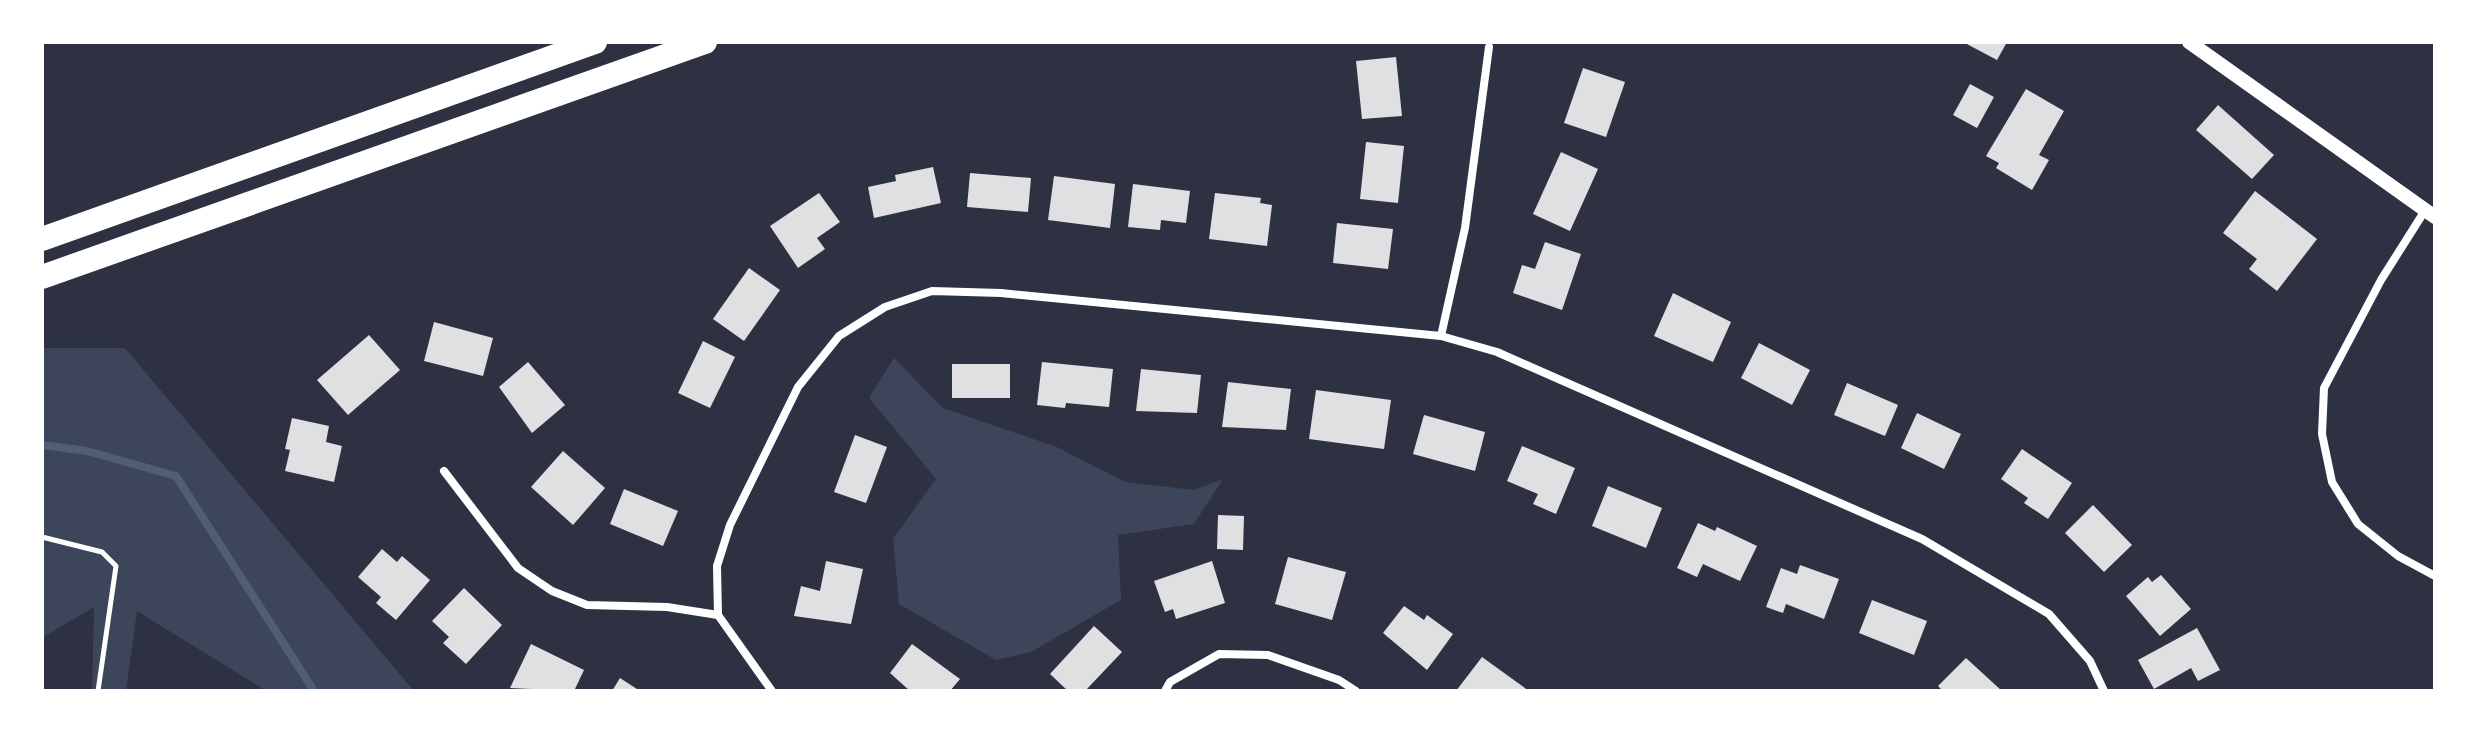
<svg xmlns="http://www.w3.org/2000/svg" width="2477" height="733" viewBox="0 0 2477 733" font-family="Georgia,serif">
  <rect width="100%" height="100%" fill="#2d3142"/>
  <g fill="#3c4559">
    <polygon points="42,348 125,348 414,691 266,691 137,611 126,691 92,691 94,607 42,638"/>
    <polygon points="894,358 943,408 1057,447 1125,482 1194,490 1223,479 1194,524 1118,535 1121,600 1031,652 996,660 899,604 893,539 936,479 869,398"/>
  </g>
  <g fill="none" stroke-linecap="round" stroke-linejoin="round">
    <polyline stroke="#4f5d75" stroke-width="8" points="42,445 87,451 176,476 314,691"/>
  </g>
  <g fill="#e0e0e3">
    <polygon points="1963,42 2007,42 1997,60"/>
    <polygon points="1396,57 1402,116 1362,119 1356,61"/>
    <polygon points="1583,68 1625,82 1606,137 1564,123"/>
    <polygon points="1970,84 1994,97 1977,128 1953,115"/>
    <polygon points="2026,89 2064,111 2039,155 2049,160 2032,190 1996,168 1999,163 1986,156"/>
    <polygon points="2218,105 2274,155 2252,179 2196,130"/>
    <polygon points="1366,142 1404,146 1398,203 1360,199"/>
    <polygon points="1561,152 1598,169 1570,231 1533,214"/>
    <polygon points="933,167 941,203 874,218 868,187 896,181 895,175"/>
    <polygon points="970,173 1031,178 1028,212 967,207"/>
    <polygon points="1054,176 1115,184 1110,228 1048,220"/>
    <polygon points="1133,184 1190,191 1186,223 1161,220 1160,230 1128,227"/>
    <polygon points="2255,191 2317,239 2277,291 2249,269 2257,259 2223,233"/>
    <polygon points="819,193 840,222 817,238 825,249 798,268 770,226"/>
    <polygon points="1215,193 1261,198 1260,203 1272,205 1267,246 1209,239"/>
    <polygon points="1337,223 1393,229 1388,269 1333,263"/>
    <polygon points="1545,242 1581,254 1562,310 1513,293 1522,265 1535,269"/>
    <polygon points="749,268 780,290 744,341 713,319"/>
    <polygon points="1673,293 1731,322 1713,362 1654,336"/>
    <polygon points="434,322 493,338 483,376 424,361"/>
    <polygon points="369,335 400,370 348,415 317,380"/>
    <polygon points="703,341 735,357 710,408 678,393"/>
    <polygon points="1759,343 1810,370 1792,405 1741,378"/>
    <polygon points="528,362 565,405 532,433 499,387"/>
    <polygon points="1042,362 1113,369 1109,407 1066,403 1065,408 1037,405"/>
    <rect x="952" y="364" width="58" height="34"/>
    <polygon points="1141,369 1201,375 1197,413 1136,411"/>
    <polygon points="1228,382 1291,389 1286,430 1222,427"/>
    <polygon points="1847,383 1898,405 1885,436 1834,415"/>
    <polygon points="1316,390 1391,400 1384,449 1309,439"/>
    <polygon points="1917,413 1961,434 1944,469 1901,448"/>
    <polygon points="1424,415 1485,432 1475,471 1413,454"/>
    <polygon points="292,418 329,426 326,442 342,446 334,482 285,471 290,450 285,449"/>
    <polygon points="855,435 887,447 866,503 834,492"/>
    <polygon points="1522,446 1575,468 1556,514 1533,504 1538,494 1507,481"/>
    <polygon points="2022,449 2072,483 2048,519 2024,503 2028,498 2001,479"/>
    <polygon points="563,451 605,488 573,525 531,487"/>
    <polygon points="1608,486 1662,508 1646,548 1592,526"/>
    <polygon points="624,489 678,511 663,546 610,524"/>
    <polygon points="2093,505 2132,545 2104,572 2065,533"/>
    <polygon points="1218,515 1244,516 1243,550 1217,549"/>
    <polygon points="1698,523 1715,531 1717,527 1757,546 1740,581 1703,564 1697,577 1677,568"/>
    <polygon points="382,549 397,562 402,556 430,580 396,620 376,603 381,597 358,577"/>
    <polygon points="1288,557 1346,572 1332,620 1275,604"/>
    <polygon points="826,561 863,569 851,624 794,616 801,586 820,591"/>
    <polygon points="1212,561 1225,603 1176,619 1173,609 1165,612 1154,581"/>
    <polygon points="1800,565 1839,579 1824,619 1786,604 1783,613 1766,607 1781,568 1797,574"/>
    <polygon points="2161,575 2191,609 2160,636 2126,596 2148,577 2152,582"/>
    <polygon points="464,588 502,625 466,664 443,643 449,637 432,621"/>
    <polygon points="1872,600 1927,621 1914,655 1859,633"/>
    <polygon points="1404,606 1424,620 1427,615 1453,634 1427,670 1383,633"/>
    <polygon points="1094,626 1122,652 1085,691 1068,691 1050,674"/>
    <polygon points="2197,628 2220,670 2198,681 2191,668 2154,689 2138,660"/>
    <polygon points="531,644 584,670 574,691 510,688"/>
    <polygon points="912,644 960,679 950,691 910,691 890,673"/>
    <polygon points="1482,657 1529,691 1456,691"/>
    <polygon points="1966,658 2002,691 1943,691 1938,686"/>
    <polygon points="620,678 640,691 612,691"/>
  </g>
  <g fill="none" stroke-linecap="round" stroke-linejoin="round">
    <polyline stroke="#fff" stroke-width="5" points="42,537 102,552 116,566 98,691"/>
    <g stroke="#fff" stroke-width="8">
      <polyline points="2424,212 2381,280 2324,388 2322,434 2332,482 2358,524 2398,556 2435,576"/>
      <polyline points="1441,336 1465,228 1489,47"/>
      <polyline points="444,471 518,568 552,591 587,605 667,607 718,615"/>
      <polyline points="772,691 718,615 717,566 730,525 798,387 839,336 885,307 932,291 1001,293 1441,336 1497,352 1922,539 2049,614 2090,661 2104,691"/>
      <polyline points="1165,691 1170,682 1219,654 1268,655 1339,680 1356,691"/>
    </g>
    <polyline stroke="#fff" stroke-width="14" points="2189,42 2435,217"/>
    <g stroke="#fff" stroke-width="24">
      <polyline points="42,239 595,42"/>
      <polyline points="42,277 705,42"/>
    </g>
  </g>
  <rect width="2477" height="733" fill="none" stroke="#ffffff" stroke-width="88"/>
</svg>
